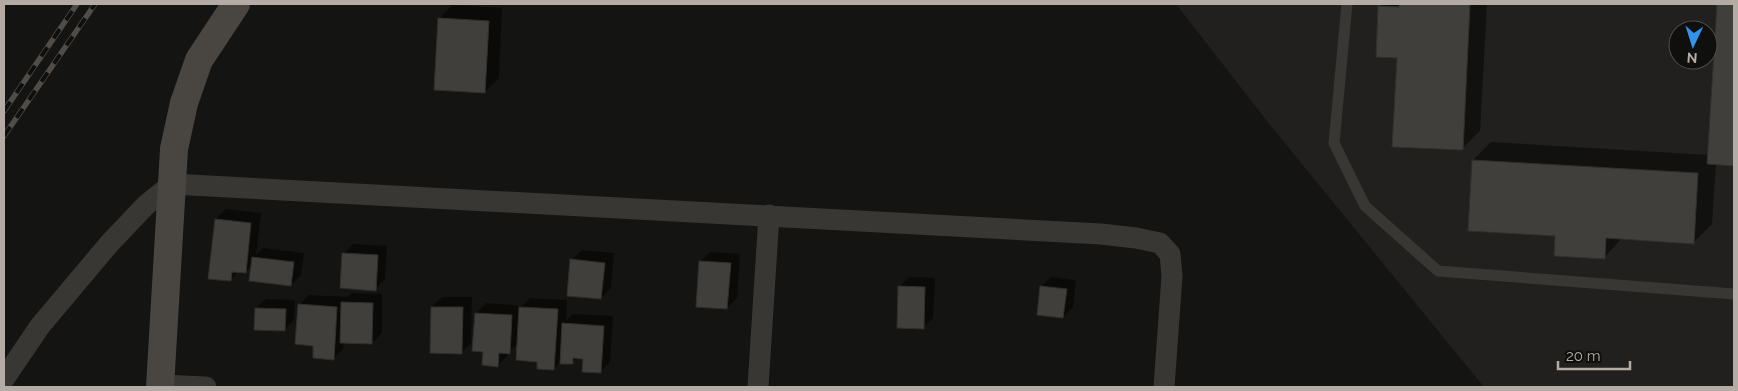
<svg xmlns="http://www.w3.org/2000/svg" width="1738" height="391" viewBox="0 0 1738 391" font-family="Raleway,sans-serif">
  <rect width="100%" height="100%" fill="#141412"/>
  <path fill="#21201e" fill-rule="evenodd" d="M1176 4H1734V387H1484L1270 125ZM1678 30H1708V60H1678Z"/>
  <g fill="#0007">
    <polygon points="1382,4 1487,4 1480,131 1462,149 1398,57 1379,7"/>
    <polygon points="1718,4 1734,4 1734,164 1716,163 1712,224 1694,242 1622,238 1604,258 1556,235 1473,160 1491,142 1709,155"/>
    <polygon points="452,5 502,8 499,78 485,92 439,19"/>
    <polygon points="226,209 261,213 256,255 263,248 304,253 301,275 291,285 252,265 245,272 239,271 230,280 216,219"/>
    <polygon points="353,244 387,246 385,279 375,289 343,254"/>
    <polygon points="582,250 614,253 611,288 601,298 572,260"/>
    <polygon points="710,252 740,254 737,298 727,308 700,262"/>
    <polygon points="909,277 935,278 933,318 923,328 899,287"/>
    <polygon points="1051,277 1076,280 1073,307 1063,317 1041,287"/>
    <polygon points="352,293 382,294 382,333 372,343 344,342 343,349 333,359 315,344 299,305 309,295 348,297"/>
    <polygon points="442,297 472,297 471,343 461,353 432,307"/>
    <polygon points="530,298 567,300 566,321 573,314 613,316 610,362 600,372 585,358 578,357 572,363 560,362 554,368 539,361 518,344 508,352 508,355 498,365 484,351 476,313 486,303 522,306"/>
    <polygon points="266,299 295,300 294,320 284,330 256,308"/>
  </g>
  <g fill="#413f3c" stroke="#302f2c">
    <polygon points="1399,4 1470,4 1463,150 1392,147 1397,58 1376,57 1378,6 1399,7"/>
    <polygon points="1717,4 1734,4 1734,166 1707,164"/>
    <polygon points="438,18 489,21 485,93 434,90"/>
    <polygon points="1472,160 1698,173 1694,244 1606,238 1605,259 1554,256 1555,236 1468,231"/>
    <polygon points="215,219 251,223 246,273 232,272 231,281 208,279"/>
    <polygon points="342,253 378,255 376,291 340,288"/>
    <polygon points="252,257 294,262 291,286 249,281"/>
    <polygon points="570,259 605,263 601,299 567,296"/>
    <polygon points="699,261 731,263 727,309 696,307"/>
    <polygon points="898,286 925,287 924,329 897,328"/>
    <polygon points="1040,286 1067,289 1063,318 1037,315"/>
    <polygon points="341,302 373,303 372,344 340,343"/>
    <polygon points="298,304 337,307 334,360 313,358 313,346 295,344"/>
    <polygon points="431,307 463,307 462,354 430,353"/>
    <polygon points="519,307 558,309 554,370 537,369 537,362 516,360"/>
    <polygon points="255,308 286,309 285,331 254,330"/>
    <polygon points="475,313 512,315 510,354 499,353 498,367 482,365 483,352 472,351"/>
    <polygon points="562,323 604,326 601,373 582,372 583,359 573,358 573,364 560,364"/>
  </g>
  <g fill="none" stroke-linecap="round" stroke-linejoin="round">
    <polyline stroke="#393733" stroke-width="11" points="1347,4 1334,143 1365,206 1438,271 1734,294"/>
    <g stroke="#393733" stroke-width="21">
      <polyline points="4,379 40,326 109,244 146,205 172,184 1101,234 1136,238 1160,243 1170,254 1172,276 1164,387"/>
      <polyline points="161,385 206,387"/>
      <polyline points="758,387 769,215"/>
    </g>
    <polyline stroke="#494642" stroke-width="28" points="160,387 174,149 184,103 199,60 236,4"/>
    <g stroke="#504d49" stroke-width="5.5">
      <g id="rail">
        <polyline points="4,111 77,4"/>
        <polyline points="4,136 95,4"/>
      </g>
    </g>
    <use href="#rail" stroke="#0f0f0d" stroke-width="4" stroke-dasharray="11" stroke-linecap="butt"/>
  </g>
  <rect width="1738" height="391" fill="none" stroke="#b4aca4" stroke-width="10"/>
  <g transform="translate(1693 45) rotate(184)"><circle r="24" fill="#0f0f0d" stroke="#514e49"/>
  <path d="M0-4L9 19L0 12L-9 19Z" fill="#3392ec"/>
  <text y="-8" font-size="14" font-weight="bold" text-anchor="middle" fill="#b4aca4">N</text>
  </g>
  <path d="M1558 361v8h72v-8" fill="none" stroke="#b4aca4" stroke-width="2.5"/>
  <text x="1566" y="361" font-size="15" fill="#b4aca4" stroke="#0f0f0d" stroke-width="4" paint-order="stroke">20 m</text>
</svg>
